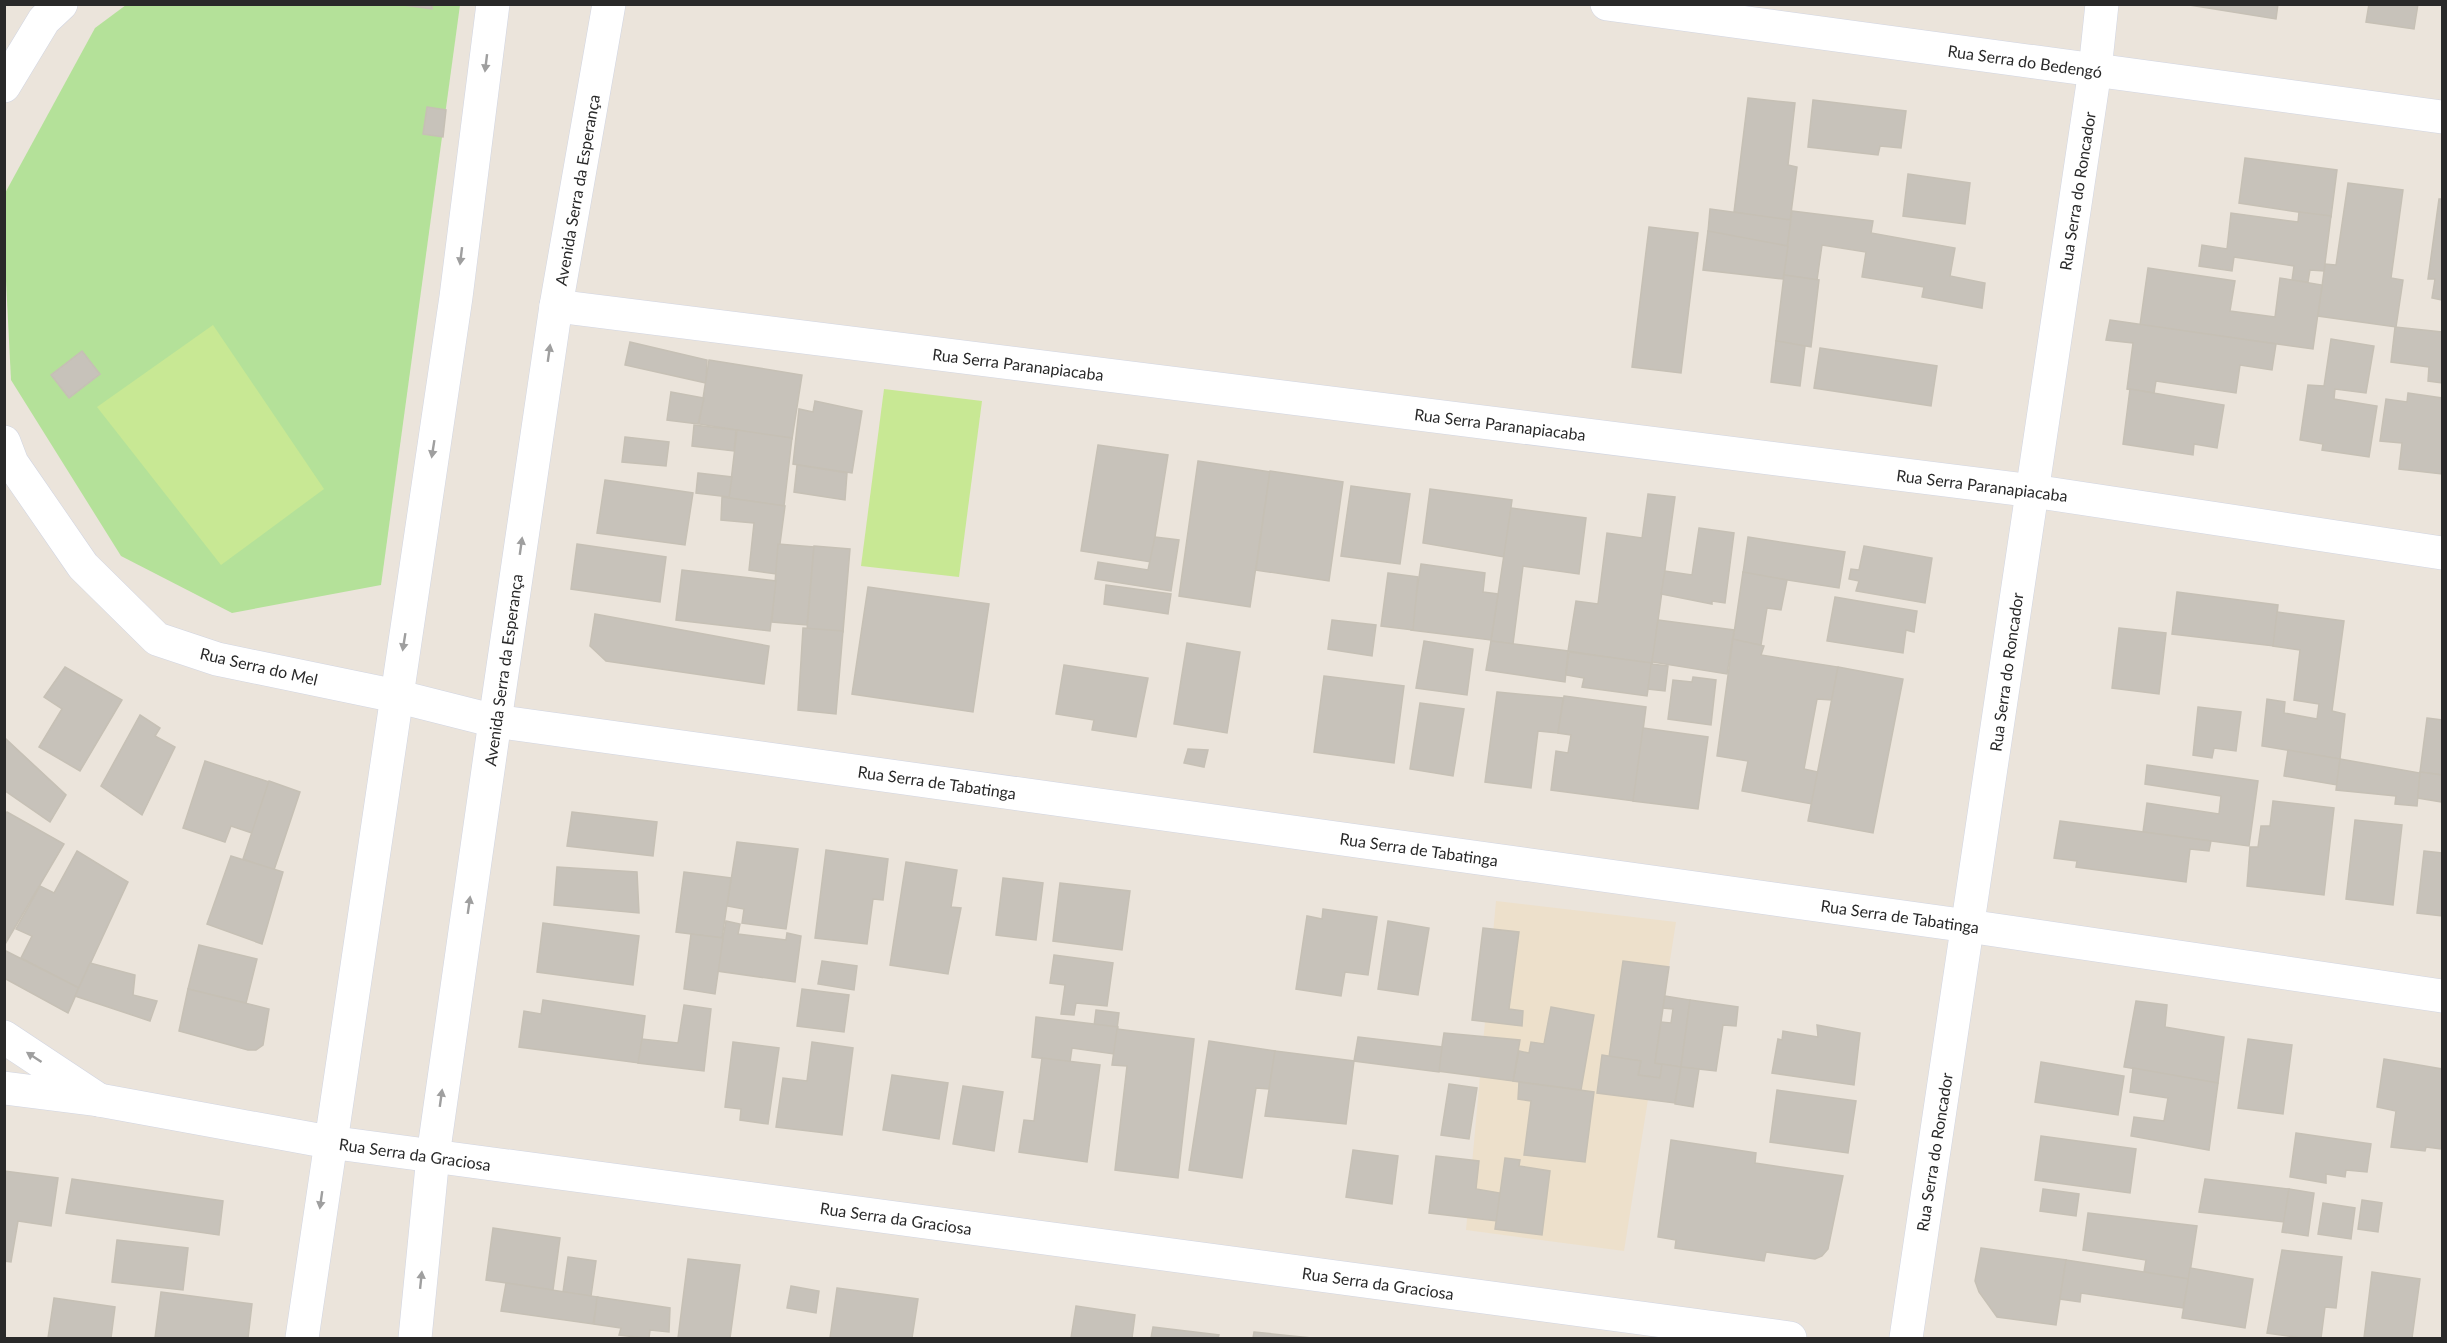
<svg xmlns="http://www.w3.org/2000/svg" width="2447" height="1343" viewBox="0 0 2447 1343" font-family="Lato,sans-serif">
  <rect width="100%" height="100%" fill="#ebe4db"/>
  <polygon fill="#ede0cb" points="1496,901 1676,922 1624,1251 1466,1230"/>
  <polygon fill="#b4e199" points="126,5 460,5 381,585 232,613 121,556 11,380 5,261 4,195 95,28"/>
  <g fill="#c8e894">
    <polygon points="213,325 324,489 221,565 97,407"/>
    <polygon points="884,389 982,401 959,577 861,566"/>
  </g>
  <g fill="#c7c2ba" stroke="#c6c0b5" stroke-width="1.5">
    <polygon points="396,4 432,4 432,9"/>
    <polygon points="2183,4 2278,4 2276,19"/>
    <polygon points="2369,4 2418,4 2414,29 2366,22"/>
    <polygon points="1748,98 1795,103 1788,165 1797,167 1790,221 1734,212"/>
    <polygon points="1813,100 1906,111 1901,148 1880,146 1878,155 1808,147"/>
    <polygon points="427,107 446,110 443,137 423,134"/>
    <polygon points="2245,158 2337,170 2331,217 2239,203"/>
    <polygon points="1908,174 1970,183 1965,224 1903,216"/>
    <polygon points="2348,183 2403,190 2391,278 2403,280 2396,327 2318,316 2325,264 2336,265"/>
    <polygon points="2439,199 2442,199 2442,300 2432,298 2435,279 2428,279"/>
    <polygon points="1710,209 1791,220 1787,247 1708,232"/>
    <polygon points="1792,211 1873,221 1871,233 1955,248 1950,276 1985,283 1982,308 1922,297 1924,287 1862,277 1866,252 1822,245 1817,280 1784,275"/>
    <polygon points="2299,212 2331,216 2324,271 2310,270 2308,282 2292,280 2294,266 2234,257 2232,271 2199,266 2202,245 2227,249 2231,213 2298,222"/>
    <polygon points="1649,227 1698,233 1681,373 1632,367"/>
    <polygon points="1708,231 1788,246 1783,279 1703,270"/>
    <polygon points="2148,268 2235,281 2230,311 2275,317 2280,278 2322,285 2313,349 2140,325"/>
    <polygon points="1784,275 1819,280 1811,347 1776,341"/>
    <polygon points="2110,320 2276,344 2272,370 2240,365 2236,393 2156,381 2154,393 2127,389 2133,343 2106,340"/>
    <polygon points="2395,327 2442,332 2442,383 2428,381 2429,367 2391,362"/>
    <polygon points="2331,339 2374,346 2366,393 2335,389 2334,399 2377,406 2369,457 2322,450 2323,444 2300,440 2308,385 2324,386"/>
    <polygon points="1776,341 1805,346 1800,386 1771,382"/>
    <polygon points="630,342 707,360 706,383 625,365"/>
    <polygon points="1820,348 1937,366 1931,406 1814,388"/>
    <polygon points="82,351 100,374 69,398 51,375"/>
    <polygon points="709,360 802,375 792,439 699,424"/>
    <polygon points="2130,389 2224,405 2217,448 2194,444 2193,455 2123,444"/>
    <polygon points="671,392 704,398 698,424 667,420"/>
    <polygon points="2408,393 2442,398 2442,474 2399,469 2402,443 2380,441 2386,399 2407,402"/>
    <polygon points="815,401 862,411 852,473 793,464 799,409 813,412"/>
    <polygon points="694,425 736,430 734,451 692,446"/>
    <polygon points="737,430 792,438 784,506 729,498"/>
    <polygon points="625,437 669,442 666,466 622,462"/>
    <polygon points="1098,445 1168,455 1151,562 1081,551"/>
    <polygon points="1198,461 1270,472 1250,607 1179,596"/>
    <polygon points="797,465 847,473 845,500 794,492"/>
    <polygon points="1270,471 1343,482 1329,581 1256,570"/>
    <polygon points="698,473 732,477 729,497 696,493"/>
    <polygon points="605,480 693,493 685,545 597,533"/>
    <polygon points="1351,486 1410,494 1400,564 1341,556"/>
    <polygon points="1430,489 1512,500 1504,557 1423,543"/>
    <polygon points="1648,494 1675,497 1652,664 1568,651 1576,601 1598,604 1607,533 1642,538"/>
    <polygon points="722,497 785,506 776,574 749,570 754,523 721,520"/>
    <polygon points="1511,508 1586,518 1579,574 1523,566 1513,644 1491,641"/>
    <polygon points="1699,528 1734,533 1725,603 1712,601 1712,604 1661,594 1665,571 1692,575"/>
    <polygon points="1155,537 1179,540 1171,591 1095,579 1098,562 1148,570"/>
    <polygon points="1748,537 1845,552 1839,588 1743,573"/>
    <polygon points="577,544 666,557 660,602 571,589"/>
    <polygon points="778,544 814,547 807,625 772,622"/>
    <polygon points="814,546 850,549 843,632 807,630"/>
    <polygon points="1864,546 1932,558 1925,603 1856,591 1859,581 1849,579 1851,569 1859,570"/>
    <polygon points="1421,564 1485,573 1483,592 1498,594 1491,640 1411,630"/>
    <polygon points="682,570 776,581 770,631 676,620"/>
    <polygon points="1743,572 1787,580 1781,610 1767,608 1761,645 1733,640"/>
    <polygon points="1388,573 1418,577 1413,630 1381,626"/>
    <polygon points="1106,585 1171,594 1168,614 1104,604"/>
    <polygon points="868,587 989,604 973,712 852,694"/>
    <polygon points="2177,592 2278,605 2274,646 2172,634"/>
    <polygon points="1835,597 1917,611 1914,632 1906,630 1903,653 1827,641"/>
    <polygon points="2277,612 2344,621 2332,711 2345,714 2340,759 2262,746 2267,699 2285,702 2284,713 2317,719 2319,704 2294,700 2300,650 2273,646"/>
    <polygon points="595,614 769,646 764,684 606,661 590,646"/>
    <polygon points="1332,620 1376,625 1372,656 1328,649"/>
    <polygon points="1658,620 1734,630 1727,674 1652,662"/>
    <polygon points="803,628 843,631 836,714 798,710"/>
    <polygon points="2119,628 2166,633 2159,694 2112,688"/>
    <polygon points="1733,639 1764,646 1761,655 1838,667 1832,700 1817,699 1804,769 1818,772 1812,804 1742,791 1748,761 1717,756"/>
    <polygon points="1424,641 1473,649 1467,695 1416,688"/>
    <polygon points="1491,641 1568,651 1565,682 1486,670"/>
    <polygon points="1187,643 1240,652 1227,733 1174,724"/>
    <polygon points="1569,652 1652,663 1647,696 1582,687 1584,678 1566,675"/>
    <polygon points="1651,664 1668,666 1665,691 1648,689"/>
    <polygon points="1064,665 1148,678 1136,737 1092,730 1094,720 1056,714"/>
    <polygon points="65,667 122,700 80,771 39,747 62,709 44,697"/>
    <polygon points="1838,667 1903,679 1873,833 1808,821"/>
    <polygon points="1324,676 1404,686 1394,763 1314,752"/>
    <polygon points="1693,677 1716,680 1711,725 1668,719 1673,680 1692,682"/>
    <polygon points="1497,692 1563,698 1558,733 1538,731 1531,788 1485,782"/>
    <polygon points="1564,696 1646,707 1634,801 1551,790 1556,751 1568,753 1571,735 1558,733"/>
    <polygon points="1420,703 1464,709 1453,776 1410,769"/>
    <polygon points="2198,707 2241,712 2236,751 2214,748 2212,758 2193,755"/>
    <polygon points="140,715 160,728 155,736 175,747 142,815 101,786"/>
    <polygon points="2427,718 2442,720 2442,775 2420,772"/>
    <polygon points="1643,728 1708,737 1698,809 1633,801"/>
    <polygon points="6,739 66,795 50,822 4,790"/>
    <polygon points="1188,749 1208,750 1204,767 1184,763"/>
    <polygon points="2288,750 2340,759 2337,785 2284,776"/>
    <polygon points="2340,759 2420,773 2417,806 2395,804 2396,796 2336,790"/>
    <polygon points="205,761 269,782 252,833 231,826 225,842 183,828"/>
    <polygon points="2147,765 2258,781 2249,846 2143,832 2147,803 2219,814 2221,796 2145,784"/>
    <polygon points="2420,772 2442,775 2442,802 2418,798"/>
    <polygon points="269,781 300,792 274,870 243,859"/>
    <polygon points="2273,801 2334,808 2324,895 2247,886 2250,847 2258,847 2261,826 2270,826"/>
    <polygon points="7,812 64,844 4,946 4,816"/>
    <polygon points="572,812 657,822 653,856 567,846"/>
    <polygon points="2355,820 2402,825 2393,905 2346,899"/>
    <polygon points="2060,821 2211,841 2209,851 2190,849 2186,882 2076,867 2077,861 2054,858"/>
    <polygon points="737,842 798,849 786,929 742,923 744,909 727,906"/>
    <polygon points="826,850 888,859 883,900 873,899 867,944 815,938"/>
    <polygon points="77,851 128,882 79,988 21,958 32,936 16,929 40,886 54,893"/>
    <polygon points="2424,851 2442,853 2442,916 2417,913"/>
    <polygon points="231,856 283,872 262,944 207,924"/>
    <polygon points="906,862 957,870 951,907 961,908 948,974 890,965"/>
    <polygon points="557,867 637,872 639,913 554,905"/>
    <polygon points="684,872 731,878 722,938 676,932"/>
    <polygon points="1003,878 1043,883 1036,940 996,935"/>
    <polygon points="1060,883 1130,891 1122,950 1053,941"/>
    <polygon points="1323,909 1377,917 1368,975 1345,972 1341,996 1296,989 1307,916 1322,919"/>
    <polygon points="726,921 740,924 738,934 786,940 787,933 801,936 795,982 717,971"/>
    <polygon points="1388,921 1429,928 1418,995 1378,989"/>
    <polygon points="543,923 639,936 633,985 537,972"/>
    <polygon points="1483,928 1519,932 1509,1009 1523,1011 1522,1026 1472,1020"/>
    <polygon points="691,934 723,938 715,994 684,989"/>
    <polygon points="199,945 257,959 246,1003 188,989"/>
    <polygon points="4,950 79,988 68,1013 4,978"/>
    <polygon points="1054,955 1113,963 1107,1006 1076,1003 1074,1015 1061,1014 1065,985 1050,983"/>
    <polygon points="822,961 857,966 854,990 818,984"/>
    <polygon points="1623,961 1669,967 1655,1063 1662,1064 1660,1078 1638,1075 1641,1061 1609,1057"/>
    <polygon points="90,963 135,975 133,995 157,1001 150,1021 75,996"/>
    <polygon points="188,989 269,1009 263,1045 256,1050 248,1050 179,1031"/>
    <polygon points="802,989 849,995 844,1032 797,1026"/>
    <polygon points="1665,996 1690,1000 1681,1067 1655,1063 1661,1022 1671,1023 1673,1009 1663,1008"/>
    <polygon points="543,1000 645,1016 639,1063 519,1047 524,1011 541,1014"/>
    <polygon points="1690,1000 1738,1007 1736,1026 1723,1025 1716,1071 1681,1067"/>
    <polygon points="2136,1001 2167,1005 2165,1027 2224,1037 2218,1083 2124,1067"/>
    <polygon points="684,1005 711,1009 704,1071 638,1063 642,1039 678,1043"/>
    <polygon points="1551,1007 1594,1015 1581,1090 1513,1081 1519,1051 1529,1053 1531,1042 1544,1044"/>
    <polygon points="1096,1010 1119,1013 1117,1029 1094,1026"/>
    <polygon points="1036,1017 1118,1027 1114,1054 1072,1048 1070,1062 1032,1057"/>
    <polygon points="1817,1025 1860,1033 1854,1085 1772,1073 1778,1039 1782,1040 1783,1031 1818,1037"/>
    <polygon points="1117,1029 1194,1039 1178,1178 1115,1170 1127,1066 1112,1065"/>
    <polygon points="1444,1033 1520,1040 1513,1081 1438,1071"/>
    <polygon points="1358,1037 1442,1047 1439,1072 1354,1061"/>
    <polygon points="2248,1039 2292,1045 2283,1114 2238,1108"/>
    <polygon points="1209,1041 1275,1051 1269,1089 1256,1088 1242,1178 1189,1170"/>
    <polygon points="733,1042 779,1048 768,1124 740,1120 741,1109 725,1107"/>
    <polygon points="812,1042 853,1048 842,1135 776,1127 783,1078 807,1081"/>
    <polygon points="1275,1051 1354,1061 1346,1124 1265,1116"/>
    <polygon points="1602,1055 1641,1061 1638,1075 1660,1078 1662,1064 1681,1067 1675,1103 1597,1093"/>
    <polygon points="1042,1058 1100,1065 1087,1162 1019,1152 1024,1120 1034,1121"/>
    <polygon points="2384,1059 2442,1069 2441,1149 2426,1147 2425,1151 2391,1147 2396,1111 2377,1107"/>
    <polygon points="2041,1062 2124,1076 2118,1115 2035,1102"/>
    <polygon points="1681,1067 1699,1069 1693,1107 1675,1104"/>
    <polygon points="2133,1068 2218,1083 2209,1150 2131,1136 2134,1117 2164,1121 2168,1098 2130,1092"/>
    <polygon points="892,1075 948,1083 939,1139 883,1130"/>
    <polygon points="1519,1082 1594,1092 1585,1162 1524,1155 1531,1101 1518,1099"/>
    <polygon points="1449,1084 1477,1088 1469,1139 1441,1135"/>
    <polygon points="963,1086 1003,1092 994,1151 953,1144"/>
    <polygon points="1777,1090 1856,1101 1848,1153 1770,1142"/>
    <polygon points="2296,1133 2371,1144 2367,1172 2346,1170 2345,1177 2326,1174 2326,1183 2290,1177"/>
    <polygon points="2041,1136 2136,1149 2130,1193 2035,1180"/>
    <polygon points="1671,1140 1756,1153 1755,1163 1843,1176 1828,1249 1822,1256 1815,1259 1766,1252 1764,1261 1675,1248 1676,1240 1658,1237"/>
    <polygon points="1353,1150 1398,1156 1392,1204 1346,1197"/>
    <polygon points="1436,1156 1479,1161 1476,1189 1500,1193 1497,1221 1429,1213"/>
    <polygon points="1505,1158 1520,1160 1519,1166 1550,1171 1542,1235 1495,1229"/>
    <polygon points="4,1171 58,1178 51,1226 18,1221 11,1262 4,1261"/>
    <polygon points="72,1179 223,1201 219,1235 66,1213"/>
    <polygon points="2205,1179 2289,1189 2284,1222 2199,1212"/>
    <polygon points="2043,1189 2079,1194 2076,1216 2040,1211"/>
    <polygon points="2289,1189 2314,1193 2308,1236 2282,1232"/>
    <polygon points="2362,1200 2382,1203 2378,1232 2358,1229"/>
    <polygon points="2323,1203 2355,1208 2351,1239 2318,1234"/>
    <polygon points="2088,1213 2197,1226 2189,1279 2144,1272 2146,1260 2083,1250"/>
    <polygon points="493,1228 560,1238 553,1290 486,1280"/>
    <polygon points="117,1240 188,1248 183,1290 112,1282"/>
    <polygon points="1981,1248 2066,1260 2056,1325 1997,1317 1979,1292 1975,1281"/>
    <polygon points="2282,1250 2342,1257 2336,1308 2325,1307 2321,1338 2303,1338 2267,1333"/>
    <polygon points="568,1257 596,1261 591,1296 563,1292"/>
    <polygon points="688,1259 740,1265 730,1338 678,1338"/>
    <polygon points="2066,1260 2189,1279 2183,1308 2081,1293 2080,1302 2060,1299"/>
    <polygon points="2190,1268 2253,1279 2245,1328 2182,1318"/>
    <polygon points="2372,1272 2420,1279 2412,1338 2364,1338"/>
    <polygon points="506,1283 598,1297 593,1324 501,1311"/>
    <polygon points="791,1286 819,1291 816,1313 787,1308"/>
    <polygon points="837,1288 918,1299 912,1338 830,1338"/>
    <polygon points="161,1292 252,1304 248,1338 155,1338"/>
    <polygon points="597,1297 670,1308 669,1332 650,1330 649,1338 645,1338 619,1335 621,1328 594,1324"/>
    <polygon points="54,1298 115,1307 111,1338 48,1338"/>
    <polygon points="1076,1306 1135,1315 1132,1338 1071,1338"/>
    <polygon points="1153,1327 1219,1335 1218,1338 1151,1338"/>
    <polygon points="1254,1332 1312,1338 1253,1338"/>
  </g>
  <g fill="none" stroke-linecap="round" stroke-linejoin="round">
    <g stroke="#d1d5e2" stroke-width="34">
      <g id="street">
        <polyline points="1607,4 2442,117"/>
        <polyline points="4,86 44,20 61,4"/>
        <polyline points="556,306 2033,491 2442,553"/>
        <polyline points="4,442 12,463 83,566 157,639 217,659 396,696 495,721 1968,926 2442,996"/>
        <polyline points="4,1037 99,1100"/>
        <polyline points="1906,1338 2095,70 2102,4"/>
      </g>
    </g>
    <g stroke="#d1d5e2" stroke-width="34">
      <g id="secondary">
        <polyline points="4,1088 99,1100 329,1142 1790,1338"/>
        <polyline points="302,1338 456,297 493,4"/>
        <polyline points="415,1338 433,1156 495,721 556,306 609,4"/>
      </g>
    </g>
    <use href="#street" stroke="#fff" stroke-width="33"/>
    <use href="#secondary" stroke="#fff" stroke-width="33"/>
  </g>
  <defs><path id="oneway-solid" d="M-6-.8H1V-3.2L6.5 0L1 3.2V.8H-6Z" transform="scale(1.5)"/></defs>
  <g fill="#9f9f9f">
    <use href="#oneway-solid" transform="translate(486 63) rotate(97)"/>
    <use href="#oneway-solid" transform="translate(461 256) rotate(97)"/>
    <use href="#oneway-solid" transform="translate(549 353) rotate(-82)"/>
    <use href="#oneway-solid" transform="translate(433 449) rotate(99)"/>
    <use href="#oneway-solid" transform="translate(521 546) rotate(-82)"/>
    <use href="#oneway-solid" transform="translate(404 642) rotate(99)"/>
    <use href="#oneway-solid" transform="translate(469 905) rotate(-82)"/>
    <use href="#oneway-solid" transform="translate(34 1057) rotate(-147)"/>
    <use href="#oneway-solid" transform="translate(441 1098) rotate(-82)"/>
    <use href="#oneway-solid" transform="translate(321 1200) rotate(98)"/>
    <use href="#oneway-solid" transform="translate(421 1280) rotate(-84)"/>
  </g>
  <g text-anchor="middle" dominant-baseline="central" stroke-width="6" stroke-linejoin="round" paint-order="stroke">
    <g font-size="16" fill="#292929" stroke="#fff">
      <text transform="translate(2025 61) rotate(8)">Rua Serra do Bedengó</text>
      <text transform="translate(577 190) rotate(-80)">Avenida Serra da Esperança</text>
      <text transform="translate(2077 191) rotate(-81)">Rua Serra do Roncador</text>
      <text transform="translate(1018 364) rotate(7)">Rua Serra Paranapiacaba</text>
      <text transform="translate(1500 424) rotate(7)">Rua Serra Paranapiacaba</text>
      <text transform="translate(1982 485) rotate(7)">Rua Serra Paranapiacaba</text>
      <text transform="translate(259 666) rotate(13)">Rua Serra do Mel</text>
      <text transform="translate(503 670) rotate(-82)">Avenida Serra da Esperança</text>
      <text transform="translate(2006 672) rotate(-82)">Rua Serra do Roncador</text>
      <text transform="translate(937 782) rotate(8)">Rua Serra de Tabatinga</text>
      <text transform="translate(1419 849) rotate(8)">Rua Serra de Tabatinga</text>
      <text transform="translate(1900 916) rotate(8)">Rua Serra de Tabatinga</text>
      <text transform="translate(1934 1152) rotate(-81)">Rua Serra do Roncador</text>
      <text transform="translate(415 1154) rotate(8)">Rua Serra da Graciosa</text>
      <text transform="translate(896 1218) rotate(8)">Rua Serra da Graciosa</text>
      <text transform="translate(1378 1283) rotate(8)">Rua Serra da Graciosa</text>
    </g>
  </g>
  <rect width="2447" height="1343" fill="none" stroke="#292929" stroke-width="12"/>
</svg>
